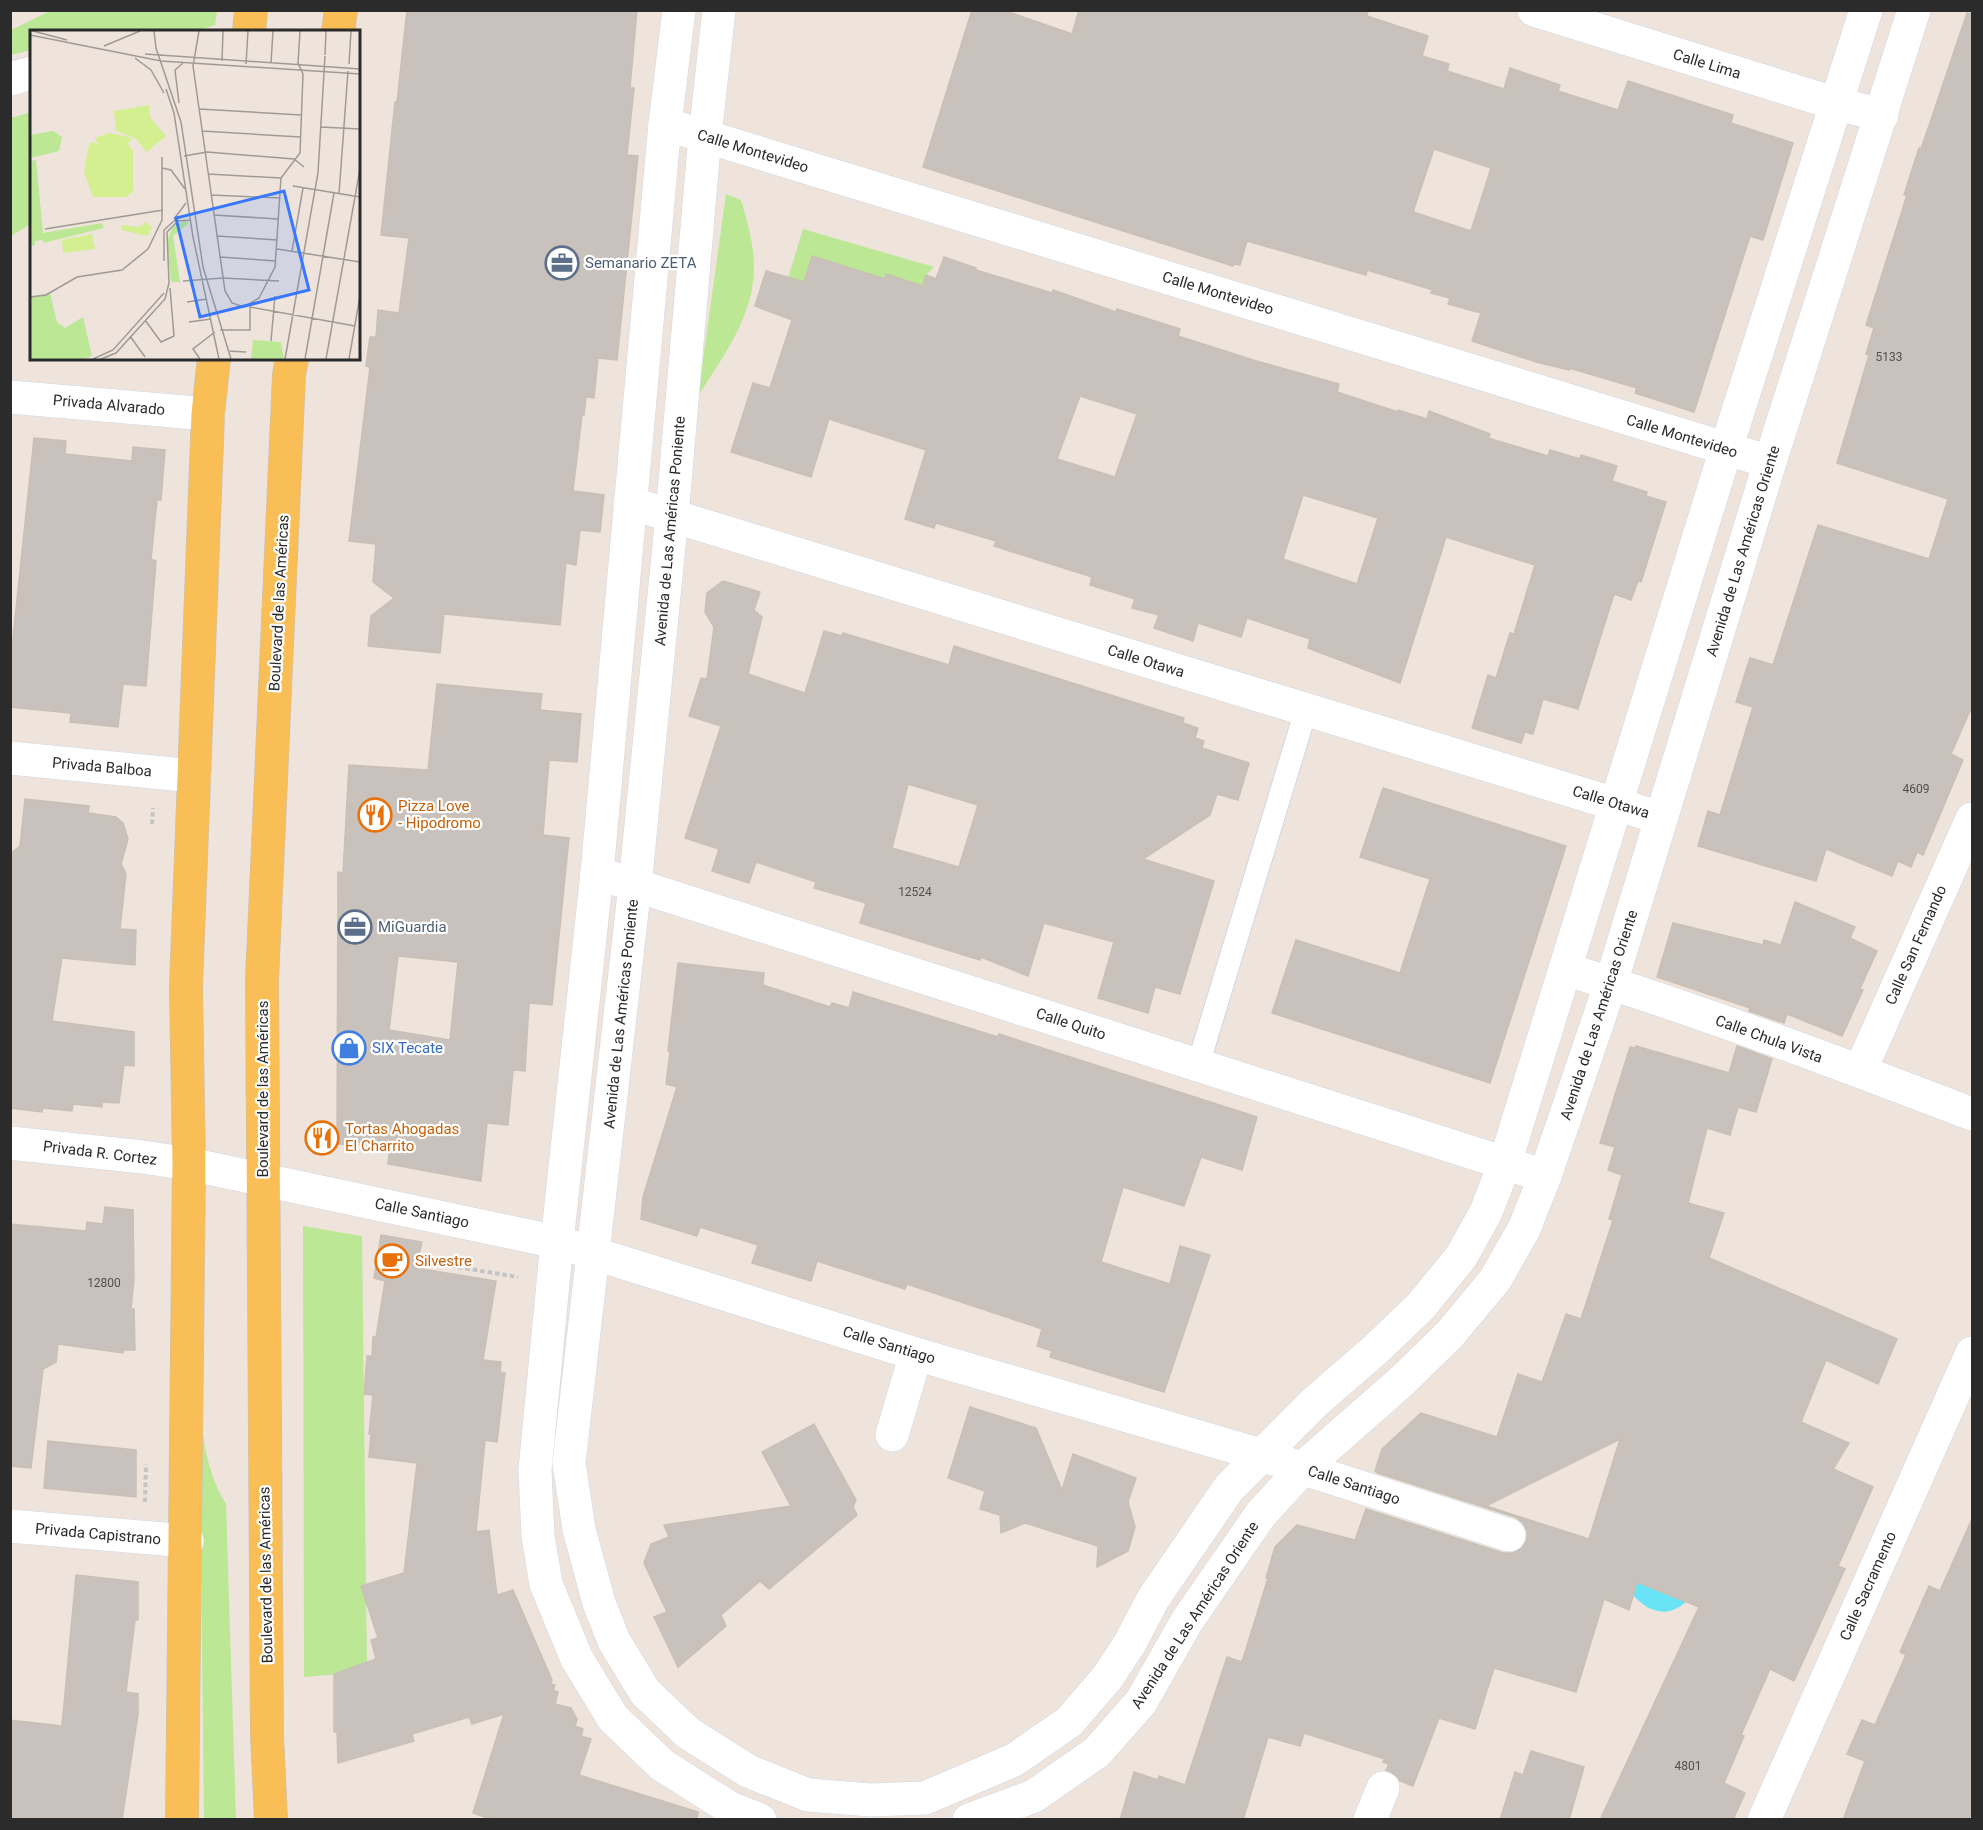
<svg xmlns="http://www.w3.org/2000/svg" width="1983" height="1830" viewBox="0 0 1983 1830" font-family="Roboto,sans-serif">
  <rect width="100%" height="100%" fill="#eee4dc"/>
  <g fill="#bce895">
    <polygon points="50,11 50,10 217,11 215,25 196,31 32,32 31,50 11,55 11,30"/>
    <polygon points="31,112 31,224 11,236 11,118"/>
    <path d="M726 194 741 200C747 221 754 244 754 267 754 316 723 357 698 396Z"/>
    <polygon points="803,229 934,267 926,275 921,292 904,280 886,274 885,279 812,257 804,283 788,278"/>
    <polygon points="303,1226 362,1236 367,1672 304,1677"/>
    <path d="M199 1393C202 1432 205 1470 226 1504L236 1819H204Z"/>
  </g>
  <path fill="#69e3f6" d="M1640 1575 1692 1596C1673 1617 1653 1617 1633 1595Z"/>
  <g fill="#c9c1bc" stroke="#c9c0b5" stroke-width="1.5" fill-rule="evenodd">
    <polygon points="407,10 637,10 630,88 634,88 627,155 638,156 617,360 598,358 594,398 586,397 584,415 582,415 573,491 604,495 600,532 580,530 576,565 566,563 560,625 444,614 440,653 368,646 371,616 394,598 373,582 376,544 349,541 370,367 366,366 370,337 376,337 378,310 399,313 409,238 381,235 395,102 397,102"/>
    <path d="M972 10H1003L1072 34 1079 10H1368L1367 16 1428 36 1422 56 1449 64 1447 71 1504 89 1510 68 1560 85 1558 91 1618 110 1628 81 1733 115 1731 123 1793 143 1763 240 1750 236 1694 412 1635 393 1637 388 1569 368V370L1536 362 1472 341 1481 313 1448 304 1450 298 1431 293 1433 290 1367 270 1366 275 1247 241 1240 265 1234 264 1233 266 923 167ZM1434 149 1491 168 1471 231 1413 212Z"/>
    <polygon points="1967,13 1972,14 1972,706 1951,754 1963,760 1923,855 1917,852 1911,867 1898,861 1892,876 1826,849 1816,881 1698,846 1708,811 1720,815 1753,707 1736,702 1750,658 1773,665 1818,525 1929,559 1948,499 1837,463 1869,355 1866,354 1874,328 1866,325 1907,195 1904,195 1910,176 1919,148 1921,149"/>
    <path d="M812 256 885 279 886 274 923 286 926 275 936 279 944 257 976 268V270L1052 293 1053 290 1116 312 1117 309 1180 329 1178 336 1253 360 1339 384 1337 392 1398 412V410L1427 419 1429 411 1490 434 1488 438 1548 456 1550 450 1580 459 1581 455 1617 466 1612 481 1647 492 1646 496 1666 502 1641 582 1638 581 1631 600 1614 594 1578 709 1543 699 1533 734 1525 732 1521 743 1472 728 1488 675 1496 678 1510 633 1514 634 1535 565 1446 537 1400 683 1308 648 1310 639 1247 618 1241 637 1198 623 1193 641 1154 628 1159 615 1132 608 1135 599 1090 585 1092 577 994 546 996 541 936 523 934 528 905 519 926 450 829 419 811 477 731 452 753 383 770 388 792 320 755 306 766 271 804 282ZM1080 396 1137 414 1115 477 1057 459ZM1303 495 1378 518 1357 584 1283 559Z"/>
    <polygon points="34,438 66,441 65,454 132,461 133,447 165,450 161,500 157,500 151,559 156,561 146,686 123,684 118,727 70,722 71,713 10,707 10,666"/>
    <path d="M723 581 760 592 754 610 762 617 748 674 805 693 824 631 842 636 843 633 949 665 954 646 1184 718 1183 723 1198 728 1195 738 1204 741 1202 748 1249 763 1238 800 1217 794 1210 815 1143 859 1214 881 1180 994 1155 987 1148 1013 1098 998 1114 942 1044 923 1028 976 981 957 980 960 860 923 866 903 814 888 816 882 756 862 749 883 712 871 719 849 685 838 721 726 689 716 701 678 707 679 714 627 705 612 707 593ZM908 784 978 805 959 867 892 848Z"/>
    <path d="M437 684 542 694 540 710 581 714 577 762 549 760 543 835 569 838 552 1005 529 1003 525 1071 513 1070 508 1125 487 1123 481 1181 388 1164 390 1145 337 1144 338 872 343 873 349 765 428 770ZM398 956 458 962 450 1040 389 1030Z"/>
    <polygon points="1383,788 1566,846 1490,1083 1272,1013 1296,940 1400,973 1430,879 1360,857"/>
    <polygon points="25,799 89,806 88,813 116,817 123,823 128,839 121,864 126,874 120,929 136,930 135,965 62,958 52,1021 134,1032 134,1066 124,1065 119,1103 102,1102 102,1107 73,1104 72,1111 43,1108 42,1112 10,1108 10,854 20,846"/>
    <polygon points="1795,902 1855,927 1850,938 1877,951 1860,989 1863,990 1842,1036 1787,1014 1784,1023 1749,1011 1750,1008 1657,977 1673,923 1763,945 1764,940 1781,945"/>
    <polygon points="678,963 764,973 763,985 830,1007 832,1003 849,1008 853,992 998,1037 999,1034 1257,1117 1242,1170 1201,1157 1184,1206 1123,1187 1101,1262 1170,1284 1180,1246 1210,1255 1164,1392 1050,1357 1052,1351 1037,1346 1042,1329 907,1284 905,1289 817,1261 811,1281 752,1263 758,1245 700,1227 697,1236 641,1219 643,1197 677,1087 666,1084 670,1051 668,1051"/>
    <path d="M1636 1046 1729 1073 1737 1046 1772 1059 1756 1112 1738 1107 1730 1135 1707 1128 1688 1203 1724 1213 1709 1258 1897 1339 1878 1384 1826 1360 1801 1422 1849 1443 1833 1469 1873 1487 1838 1566 1845 1569 1794 1681 1770 1669 1741 1735 1744 1736 1724 1783 1745 1793 1733 1820H1600L1699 1607 1637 1582 1629 1610 1604 1599 1576 1692 1494 1668 1475 1729 1439 1718 1413 1786 1400 1781 1397 1776 1386 1770 1389 1764 1383 1762 1385 1759 1304 1733 1300 1746 1268 1737 1243 1820H1120L1134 1772 1158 1780 1159 1776 1185 1785 1227 1657 1242 1662 1268 1578H1266L1275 1547 1297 1525 1355 1540 1366 1509 1503 1553H1513L1522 1548 1527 1540V1531L1523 1523 1515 1517 1378 1473 1375 1471 1382 1449 1421 1413 1497 1437 1518 1374 1542 1382 1566 1314 1581 1319 1613 1220 1609 1219 1622 1175 1608 1170 1615 1147 1600 1143 1630 1047 1636 1048ZM1620 1439 1589 1539 1486 1506Z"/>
    <polygon points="105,1207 133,1210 134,1279 131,1309 134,1309 135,1350 123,1350 123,1353 58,1344 56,1362 43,1369 31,1468 10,1466 10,1224 86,1231 87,1222 103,1224"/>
    <polygon points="381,1235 422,1242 416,1268 496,1281 483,1360 501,1362 500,1372 505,1373 497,1442 485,1440 476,1532 489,1530 497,1595 513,1590 552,1680 551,1684 555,1685 553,1690 558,1692 555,1704 571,1708 577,1719 575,1726 583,1729 581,1736 591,1739 579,1775 698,1812 697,1820 494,1820 473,1813 504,1714 472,1724 469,1717 412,1734 414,1741 338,1763 337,1732 334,1732 334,1674 376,1659 371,1640 378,1638 361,1586 404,1573 417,1463 369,1457 371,1434 369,1434 373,1395 364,1394 367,1356 372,1356 373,1337 376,1337 385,1281 374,1278"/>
    <polygon points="970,1407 1036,1428 1062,1490 1073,1454 1136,1478 1128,1502 1135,1527 1128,1551 1097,1567 1098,1546 1025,1523 1001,1533 1000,1515 980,1509 985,1491 948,1478"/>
    <polygon points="814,1424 856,1500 853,1507 857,1515 769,1589 760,1581 721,1615 726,1626 678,1667 654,1617 667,1612 644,1563 651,1544 669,1537 664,1525 791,1506 762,1452"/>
    <polygon points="48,1441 136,1450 136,1497 44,1488"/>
    <polygon points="1972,1519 1972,1820 1843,1820 1865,1761 1847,1754 1862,1720 1875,1725 1906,1655 1900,1652 1929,1586 1940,1591"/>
    <polygon points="76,1575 138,1582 138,1620 135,1620 126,1692 138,1694 138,1714 122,1820 10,1820 10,1720 62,1726"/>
    <polygon points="1531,1751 1584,1767 1569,1820 1500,1820 1515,1772 1523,1775"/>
  </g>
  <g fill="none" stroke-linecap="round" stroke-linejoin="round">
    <g stroke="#d1d7e4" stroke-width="24">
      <polyline id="lane" points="1198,1065 1306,710"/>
    </g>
    <g stroke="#d1d7e4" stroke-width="34">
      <g id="street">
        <polyline points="1534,10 1837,104 1882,115"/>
        <polyline points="665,124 1770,462"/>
        <polyline points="10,397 208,414"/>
        <polyline points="630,503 1661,818"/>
        <polyline points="10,758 194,776"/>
        <polyline points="597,873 1545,1176"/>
        <path d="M1565 969C1702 1011 1838 1063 1972 1114"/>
        <polyline points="1860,1071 1972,819"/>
        <polyline points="10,1143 143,1157 189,1164"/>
        <polyline points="892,1435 916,1354"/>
        <polyline points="10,1526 187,1541"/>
        <polyline points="1370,1820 1383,1788"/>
        <polyline points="1764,1820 1972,1353"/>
      </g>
    </g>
    <g stroke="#d1d7e4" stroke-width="34">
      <g id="secondary">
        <polyline points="679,10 665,124 597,873 557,1242 535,1470 538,1536 546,1584 577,1659 613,1718 662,1765 730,1808 760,1820"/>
        <polyline points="719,10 705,136 672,516 635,885 569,1463 579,1529 599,1603 614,1641 645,1692 688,1733 748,1771 808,1795 871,1800 925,1798 1014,1760 1069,1722 1107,1678 1130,1643 1153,1599 1229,1488 1315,1402 1375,1350 1420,1307 1461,1257 1486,1212 1505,1163 1726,449 1866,10"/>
        <polyline points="10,79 32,73"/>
        <polyline points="189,1164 557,1242 916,1354 1261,1455 1509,1535"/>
        <polyline points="969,1820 1034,1796 1097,1752 1141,1702 1187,1621 1261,1514 1303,1468 1403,1380 1450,1334 1495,1280 1524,1229 1545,1176 1611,983 1770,462 1914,10"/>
      </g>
    </g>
    <g stroke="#c4c4c4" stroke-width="34">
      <g id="primary">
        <polyline points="249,32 251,10"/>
        <polyline points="338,32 341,10"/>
        <polyline points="182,1820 189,1164 186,986 208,414 214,358"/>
        <polyline points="271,1820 267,1735 262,980 289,375 292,358"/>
      </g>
    </g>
    <g stroke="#c4c4c4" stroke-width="4" stroke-dasharray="4.5 3" stroke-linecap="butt">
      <polyline points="152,824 153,808"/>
      <polyline points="421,1261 518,1277"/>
      <polyline points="145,1502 146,1464"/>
    </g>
    <use href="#lane" stroke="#fff" stroke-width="22"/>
    <use href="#street" stroke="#fff" stroke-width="33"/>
    <use href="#secondary" stroke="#fff" stroke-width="33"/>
    <use href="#primary" stroke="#f9be55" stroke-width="33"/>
  </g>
  <defs>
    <g id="office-ring" transform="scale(1.725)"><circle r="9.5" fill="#fff" stroke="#5c6f8a" stroke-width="1.5"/><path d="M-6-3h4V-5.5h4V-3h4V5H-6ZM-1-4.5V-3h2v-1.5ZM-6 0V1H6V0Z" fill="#5c6f8a"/></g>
    <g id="restaurant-ring" transform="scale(1.725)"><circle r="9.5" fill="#fff" stroke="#e8710a" stroke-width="1.5"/><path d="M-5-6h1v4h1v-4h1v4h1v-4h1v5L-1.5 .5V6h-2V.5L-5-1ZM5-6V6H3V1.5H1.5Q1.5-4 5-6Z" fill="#e8710a"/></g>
    <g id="shop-ring" transform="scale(1.725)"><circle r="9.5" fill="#fff" stroke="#3f7fe0" stroke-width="1.5"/><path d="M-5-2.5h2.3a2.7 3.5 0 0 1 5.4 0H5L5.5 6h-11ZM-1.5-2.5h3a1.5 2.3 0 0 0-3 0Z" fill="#3f7fe0"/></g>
    <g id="cafe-ring" transform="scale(1.725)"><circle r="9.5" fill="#fff" stroke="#e8710a" stroke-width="1.5"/><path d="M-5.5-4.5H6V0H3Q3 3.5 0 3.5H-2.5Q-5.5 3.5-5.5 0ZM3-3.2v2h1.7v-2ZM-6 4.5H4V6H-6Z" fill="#e8710a"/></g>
  </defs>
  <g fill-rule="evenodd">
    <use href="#office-ring" x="562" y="263"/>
    <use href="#restaurant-ring" x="375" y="815"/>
    <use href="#office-ring" x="355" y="927"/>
    <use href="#shop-ring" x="349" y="1048"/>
    <use href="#restaurant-ring" x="322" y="1138"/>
    <use href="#cafe-ring" x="392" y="1261"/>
  </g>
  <g text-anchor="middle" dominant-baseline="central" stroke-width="4.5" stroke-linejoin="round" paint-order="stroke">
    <g font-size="12" fill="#52504f">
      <text x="1889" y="357">5133</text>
      <text x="1916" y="789">4609</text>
      <text x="915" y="892">12524</text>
      <text x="104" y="1283">12800</text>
      <text x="1688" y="1766">4801</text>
    </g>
    <g font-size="15" fill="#2b2b2b" stroke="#fff">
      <text transform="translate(1707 64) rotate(17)">Calle Lima</text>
      <text transform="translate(753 151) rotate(17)">Calle Montevideo</text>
      <text transform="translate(1218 293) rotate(17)">Calle Montevideo</text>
      <text transform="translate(109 405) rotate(5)">Privada Alvarado</text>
      <text transform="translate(1682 436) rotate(17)">Calle Montevideo</text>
      <text transform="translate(670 531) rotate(-85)">Avenida de Las Américas Poniente</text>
      <text transform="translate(1743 551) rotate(-73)">Avenida de Las Américas Oriente</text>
      <text transform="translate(279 603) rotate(-87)">Boulevard de las Américas</text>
      <text transform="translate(1146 661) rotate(17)">Calle Otawa</text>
      <text transform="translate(102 767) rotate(5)">Privada Balboa</text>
      <text transform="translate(1611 802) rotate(17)">Calle Otawa</text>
      <text transform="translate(1916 945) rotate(-66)">Calle San Fernando</text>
      <text transform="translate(621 1014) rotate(-84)">Avenida de Las Américas Poniente</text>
      <text transform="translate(1599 1015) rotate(-72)">Avenida de Las Américas Oriente</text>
      <text transform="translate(1071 1024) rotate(18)">Calle Quito</text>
      <text transform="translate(1769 1039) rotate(20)">Calle Chula Vista</text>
      <text transform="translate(263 1089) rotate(-90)">Boulevard de las Américas</text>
      <text transform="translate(100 1153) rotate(7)">Privada R. Cortez</text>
      <text transform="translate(422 1213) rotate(12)">Calle Santiago</text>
      <text transform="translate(889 1345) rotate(17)">Calle Santiago</text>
      <text transform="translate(1354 1485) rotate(18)">Calle Santiago</text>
      <text transform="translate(98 1534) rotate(5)">Privada Capistrano</text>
      <text transform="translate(266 1575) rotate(-91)">Boulevard de las Américas</text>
      <text transform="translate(1868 1586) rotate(-66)">Calle Sacramento</text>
      <text transform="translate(1195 1615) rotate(-57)">Avenida de Las Américas Oriente</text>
    </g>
    <g font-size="15" fill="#4e5e75" stroke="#fff" text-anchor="start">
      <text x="585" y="263">Semanario ZETA</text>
      <text x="378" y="927">MiGuardia</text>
    </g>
    <g font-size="15" fill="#c56008" stroke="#fff" text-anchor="start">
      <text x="398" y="806">Pizza Love<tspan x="398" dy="17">- Hipodromo</tspan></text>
      <text x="345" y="1129">Tortas Ahogadas<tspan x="345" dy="17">El Charrito</tspan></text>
      <text x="415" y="1261">Silvestre</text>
    </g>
    <g font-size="15" fill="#366cbe" stroke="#fff" text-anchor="start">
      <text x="372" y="1048">SIX Tecate</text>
    </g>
  </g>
  <g transform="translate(30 30)">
    <rect width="330" height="330" fill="#eee4dc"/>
    <path d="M23 101 32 107 29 121 0 128V105ZM6 130 13 203 72 193 74 198 13 213V210L5 211V215L0 216V131ZM156 190 159 193 143 206 150 252H141L137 211 143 196ZM20 263 27 292 35 298 53 287 62 326 54 329H0V267ZM223 310 251 312 254 329H221Z" fill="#bce895"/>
    <path d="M119 75 120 87 136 106 117 122 105 108 86 101 84 81ZM80 103 102 108 98 114 103 121V161L97 167H63L54 142 58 118 61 112 68 114 65 108ZM116 192 122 198 117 206 91 200 92 195 109 197ZM62 204 65 219 33 223 32 210Z" fill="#d3ef90"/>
    <path fill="none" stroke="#a09a95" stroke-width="1.5" d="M3 1 37 10M124 1 126 18 151 92 173 237 201 329M169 1 163 36 195 261 202 273 214 277 229 268 245 237 251 148 270 123 273 44 268 33 270 1M0 5 131 31 330 44M74 16 110 1M115 24 330 39M295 25 296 1M105 28 121 40 134 63M192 31 193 1M241 33 243 1M216 34 218 1M319 34 321 1M136 59 144 83 163 207 189 329M149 73 145 40 153 33M169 79 271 85M291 97 330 99M172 101 270 107M154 126 177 122 264 129 274 137M132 138 141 140 155 159M178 144 251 148M263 156 330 167M309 164 318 41M181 165 250 168M184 185 248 189M144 189 156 173M15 199 133 180M187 206 247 210M247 219 330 232M262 221 273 158M190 227 246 231M134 231V200L145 190M153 251 193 248 249 251M0 267 16 265 47 247 92 240 118 219 132 190V127M157 272 177 269M220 277 325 296M115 290 131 312 144 306 140 258M159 292 181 289M190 300H220V276M100 306 115 327M241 311 245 266M198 321 216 322M63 329 83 320 134 263M71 329 86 323 135 269 139 253 137 202 148 191 160 190M170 329 163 319 185 302M255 329 288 143 295 26M275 329 304 163M296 329 330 139M319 329 330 266"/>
    <path fill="#3877ff" fill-opacity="0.15" stroke="#3877ff" stroke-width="3" d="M254 161 279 260 170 287 146 188Z"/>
    <rect width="330" height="330" fill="none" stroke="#2b2b2b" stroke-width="3"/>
  </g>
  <rect width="1983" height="1830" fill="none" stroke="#2b2b2b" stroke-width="24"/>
</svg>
